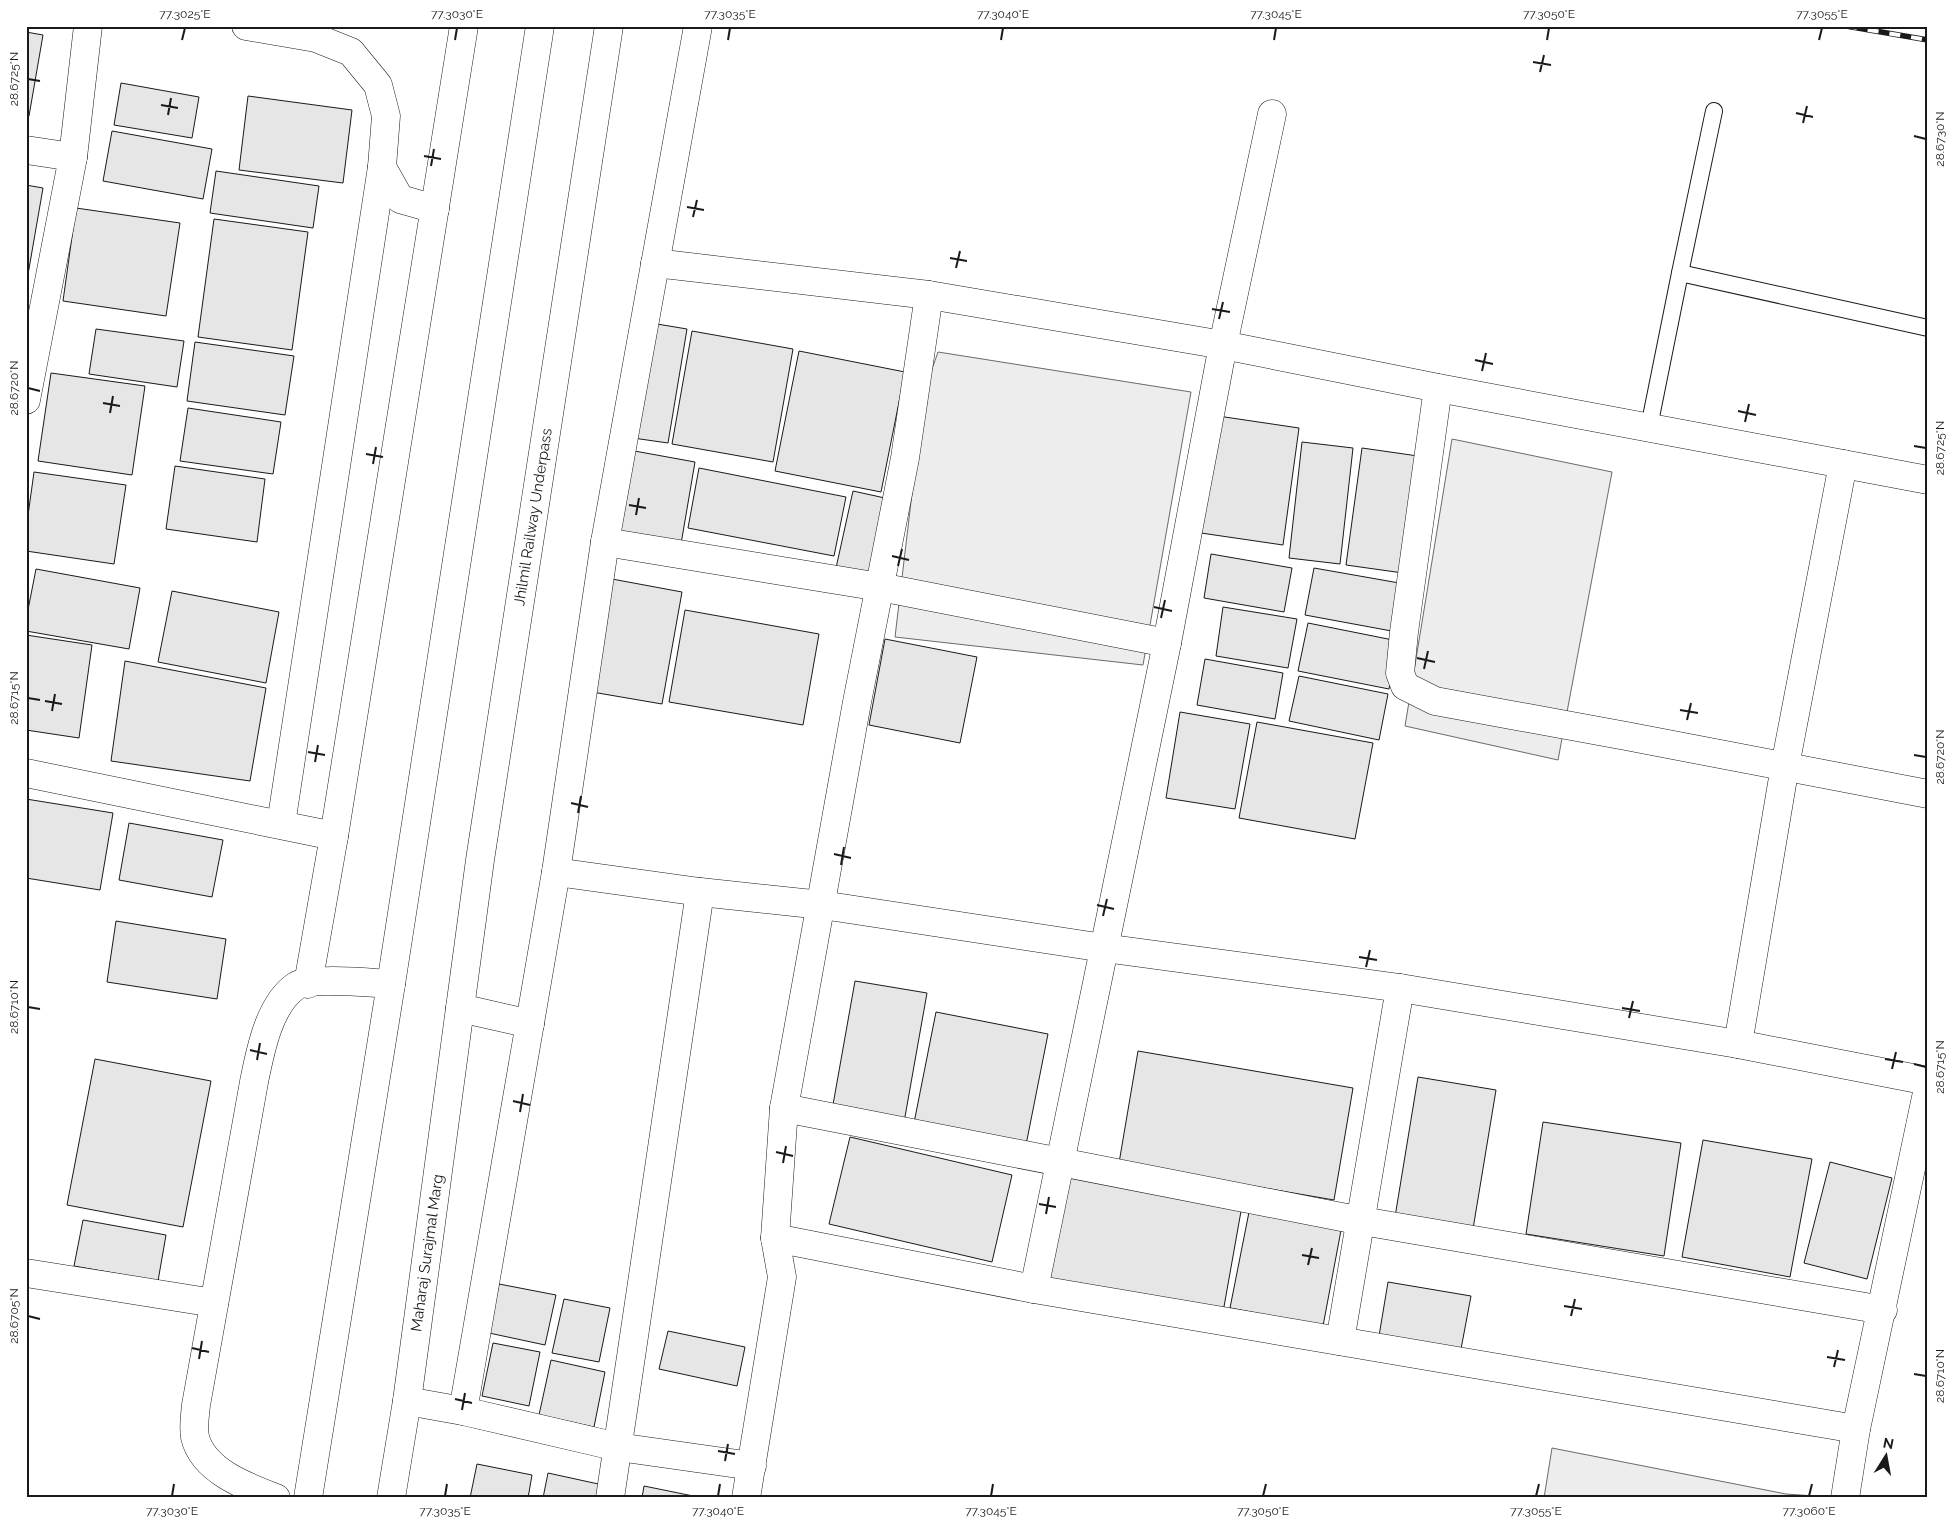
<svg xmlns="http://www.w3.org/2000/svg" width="1954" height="1524" viewBox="0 0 1954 1524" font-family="Raleway,sans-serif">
  <rect width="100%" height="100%" fill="#fff"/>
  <g fill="#ededed" stroke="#6a6a6a">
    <polygon points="938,352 1191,392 1143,665 895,637 924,392"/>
    <polygon points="1452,439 1612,472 1558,760 1405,726"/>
    <polygon points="1552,1448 1786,1494 1815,1496 1814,1498 1544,1498"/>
  </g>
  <g fill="#e6e6e6" stroke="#1a1a1a">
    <polygon points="26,32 43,35 29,116 26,115"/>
    <polygon points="121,83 199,97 192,138 114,125"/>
    <polygon points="248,96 352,110 343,183 239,170"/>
    <polygon points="112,131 212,149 203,199 103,181"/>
    <polygon points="216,171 319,186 313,228 210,213"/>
    <polygon points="26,185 43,188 26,286"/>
    <polygon points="76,208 180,223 166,316 63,301"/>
    <polygon points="214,219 308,232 292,350 198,337"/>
    <polygon points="651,323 687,329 668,443 633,438"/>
    <polygon points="96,329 184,341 177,387 89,374"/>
    <polygon points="692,331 793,349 773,462 672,444"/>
    <polygon points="195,342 294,356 285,415 187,401"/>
    <polygon points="799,351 905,372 881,492 775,471"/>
    <polygon points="51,373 145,386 132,475 38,461"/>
    <polygon points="188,408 281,422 273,474 180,461"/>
    <polygon points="1218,416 1299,428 1283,545 1201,533"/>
    <polygon points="1302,442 1353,448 1340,564 1289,558"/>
    <polygon points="1362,448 1418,456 1403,573 1346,565"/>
    <polygon points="629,450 695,462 681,544 614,532"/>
    <polygon points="175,466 265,479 257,542 166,529"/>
    <polygon points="699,468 846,497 834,556 688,528"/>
    <polygon points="34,472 126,485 114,564 26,551 26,530"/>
    <polygon points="853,491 894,500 879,577 836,568"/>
    <polygon points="1211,554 1292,568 1284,612 1204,598"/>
    <polygon points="1314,568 1405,584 1397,632 1305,615"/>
    <polygon points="36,569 140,588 129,649 26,631 26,620"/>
    <polygon points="612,579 682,592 662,704 592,692"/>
    <polygon points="172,591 279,612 266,683 158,662"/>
    <polygon points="1223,607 1297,619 1288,668 1216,656"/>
    <polygon points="685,610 819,634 803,725 669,702"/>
    <polygon points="1308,623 1398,641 1389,689 1298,671"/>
    <polygon points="26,635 92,645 79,738 26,730"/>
    <polygon points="885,639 977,657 960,743 869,725"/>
    <polygon points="1205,659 1283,673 1275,719 1197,705"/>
    <polygon points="125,661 266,688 250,781 111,761"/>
    <polygon points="1299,676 1388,694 1379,740 1289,721"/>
    <polygon points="1180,712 1250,724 1235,809 1166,798"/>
    <polygon points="1257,722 1373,743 1355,839 1239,818"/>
    <polygon points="26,799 113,813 100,890 26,878"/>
    <polygon points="129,823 223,840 212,897 119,880"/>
    <polygon points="116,921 226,939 217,999 107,982"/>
    <polygon points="855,981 927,993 903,1128 831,1116"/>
    <polygon points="936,1012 1048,1034 1025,1150 913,1128"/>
    <polygon points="1138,1051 1353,1088 1334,1200 1119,1163"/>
    <polygon points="95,1059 211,1081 183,1227 67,1205"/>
    <polygon points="1418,1077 1496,1090 1472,1235 1394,1223"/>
    <polygon points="1543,1122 1681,1143 1664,1256 1526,1234"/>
    <polygon points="850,1137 1012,1175 992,1262 829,1224"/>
    <polygon points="1703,1140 1812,1159 1790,1277 1682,1257"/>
    <polygon points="1830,1162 1892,1178 1867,1279 1804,1263"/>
    <polygon points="1065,1169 1243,1200 1222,1318 1044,1287"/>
    <polygon points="1250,1207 1342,1225 1323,1326 1230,1308"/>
    <polygon points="83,1220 166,1235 158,1281 74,1266"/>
    <polygon points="1388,1282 1471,1296 1461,1349 1379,1336"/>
    <polygon points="499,1284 556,1295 545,1345 489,1333"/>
    <polygon points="564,1299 610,1308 599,1362 552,1353"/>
    <polygon points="668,1331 745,1347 737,1386 659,1369"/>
    <polygon points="493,1343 540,1352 529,1406 482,1396"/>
    <polygon points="551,1360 605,1372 594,1427 539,1415"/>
    <polygon points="477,1464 532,1475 528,1498 470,1498"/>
    <polygon points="548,1473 603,1485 600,1498 543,1498"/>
    <polygon points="644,1486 703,1498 642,1498"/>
  </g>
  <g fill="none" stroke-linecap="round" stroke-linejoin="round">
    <g stroke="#1a1a1a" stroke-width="18">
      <g id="service">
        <polyline points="1680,273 1714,111"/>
        <polyline points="1649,427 1680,273 1928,328"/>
      </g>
    </g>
    <g stroke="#1a1a1a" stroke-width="29">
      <g id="minor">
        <polyline points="246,26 316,38 351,52 378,85 386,116 382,167 281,824"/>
        <polyline points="26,150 73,157"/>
        <polyline points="382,167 400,199 435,209"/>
        <polyline points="655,263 929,295 1223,345 1438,388 1928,480"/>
        <polyline points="1438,388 1404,632 1400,673 1405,686 1435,701 1626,736 1928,794"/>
        <polyline points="26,400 73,157 88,26"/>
        <polyline points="605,542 880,587 1167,643"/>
        <polyline points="26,773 334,836"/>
        <polyline points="556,872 700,892 822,905 1104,948 1400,988 1738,1044 1928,1081"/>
        <polyline points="308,984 334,836 464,26"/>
        <polyline points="460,1008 530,1024"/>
        <polyline points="1738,1044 1785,766 1843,464"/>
        <polyline points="784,1108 1362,1221 1883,1310"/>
        <polyline points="775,1238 1034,1289 1856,1429"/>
        <polyline points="26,1273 214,1303"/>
        <polyline points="1034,1289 1167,643 1223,345 1272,114"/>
        <polyline points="1340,1341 1400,988"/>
        <polyline points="407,1401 463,1411 618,1447 752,1466"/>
        <polyline points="463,1411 556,872 605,542 698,26"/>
        <path d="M276 1498C247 1487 203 1471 195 1437 193 1428 195 1415 196 1405L254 1082C260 1052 269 1004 296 986 310 977 373 983 391 984"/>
        <polyline points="610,1498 700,892"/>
        <polyline points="746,1498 782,1277 775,1238 784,1108 857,702 905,458 929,295"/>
        <polyline points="1845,1498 1856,1429 1928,1088"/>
      </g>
    </g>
    <g stroke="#1a1a1a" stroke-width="29">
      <g id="secondary">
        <polyline points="308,1498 391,984 540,26"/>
        <polyline points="391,1498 407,1401 480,860 609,26"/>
      </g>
    </g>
    <use href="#service" stroke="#fff" stroke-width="16"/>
    <use href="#minor" stroke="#fff" stroke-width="28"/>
    <use href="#secondary" stroke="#fff" stroke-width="28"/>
    <g stroke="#1a1a1a" stroke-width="5.5">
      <polyline id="rail" points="1846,26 1928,40"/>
    </g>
    <use href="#rail" stroke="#fff" stroke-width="4" stroke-dasharray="11" stroke-linecap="butt"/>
  </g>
  <path fill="none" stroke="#1a1a1a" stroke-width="2" d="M182 40 185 28M455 40 457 28M728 40 730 28M1001 40 1003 28M1274 40 1276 28M1547 40 1549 28M1819 40 1822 28M1533 62 1551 65M1540 72 1544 55M28 79 40 81M161 105 178 108M1796 113 1813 117M168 115 171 98M1803 123 1807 106M1914 136 1926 139M424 156 441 159M431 166 434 149M687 207 704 210M693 217 697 200M950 258 967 261M956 268 960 251M1212 309 1230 312M1219 319 1223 302M1475 360 1493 364M1482 371 1486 353M28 388 40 391M103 403 120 406M1738 411 1756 415M110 413 113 396M1745 422 1749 404M1914 446 1926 448M366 454 383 457M373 464 376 447M629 505 646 508M636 515 639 498M892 556 909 560M898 566 902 549M1154 607 1172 611M1161 618 1165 600M1417 658 1435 662M1424 669 1428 651M28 698 40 700M45 701 62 704M1680 710 1698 713M52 711 55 694M1687 720 1691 703M308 752 325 755M1914 755 1926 757M315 762 318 745M571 803 588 807M578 813 581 796M834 854 851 858M841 865 844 847M1097 905 1114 909M1103 916 1107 899M1359 957 1377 960M1366 967 1370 950M28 1007 40 1009M1622 1008 1640 1011M1629 1018 1633 1001M250 1050 267 1054M1885 1059 1903 1062M257 1060 260 1043M1914 1064 1926 1067M1892 1069 1896 1052M513 1101 530 1105M520 1112 523 1094M776 1152 793 1156M783 1163 786 1146M1039 1204 1056 1207M1046 1214 1049 1197M1302 1255 1319 1258M1308 1265 1312 1248M1564 1306 1582 1309M28 1316 40 1319M1571 1316 1575 1299M192 1348 209 1352M1827 1357 1845 1360M199 1359 202 1341M1834 1367 1838 1350M1914 1374 1926 1376M455 1399 472 1403M462 1410 465 1393M718 1451 735 1454M725 1461 728 1444M172 1496 174 1484M445 1496 447 1484M718 1496 720 1484M991 1496 993 1484M1263 1496 1266 1484M1536 1496 1539 1484M1809 1496 1812 1484"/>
  <g text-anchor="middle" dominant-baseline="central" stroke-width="4" stroke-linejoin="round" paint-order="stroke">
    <g font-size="15" fill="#1a1a1a" stroke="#fff">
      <text transform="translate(533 517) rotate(-81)">Jhilmil Railway Underpass</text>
      <text transform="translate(427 1253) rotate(-82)">Maharaj Surajmal Marg</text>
    </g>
  </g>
  <rect width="1954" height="1524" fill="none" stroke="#ffffff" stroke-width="55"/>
  <g transform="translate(1886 1456) rotate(11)" stroke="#ffffff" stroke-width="4" paint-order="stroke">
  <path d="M0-4L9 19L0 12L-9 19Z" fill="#1a1a1a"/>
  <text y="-8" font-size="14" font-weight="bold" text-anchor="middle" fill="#1a1a1a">N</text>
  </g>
  <rect x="28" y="28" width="1898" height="1468" fill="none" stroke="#1a1a1a" stroke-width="2"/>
  <g font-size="12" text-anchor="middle" fill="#1a1a1a">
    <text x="185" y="18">77.3025°E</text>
    <text x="457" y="18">77.3030°E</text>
    <text x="730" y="18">77.3035°E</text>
    <text x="1003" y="18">77.3040°E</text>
    <text x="1276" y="18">77.3045°E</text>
    <text x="1549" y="18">77.3050°E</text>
    <text x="1822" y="18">77.3055°E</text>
    <text transform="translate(14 79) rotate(-90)" y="4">28.6725°N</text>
    <text transform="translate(1940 139) rotate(-90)" y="4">28.6730°N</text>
    <text transform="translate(14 388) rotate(-90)" y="4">28.6720°N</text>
    <text transform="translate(1940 448) rotate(-90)" y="4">28.6725°N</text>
    <text transform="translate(14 698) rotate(-90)" y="4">28.6715°N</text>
    <text transform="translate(1940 757) rotate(-90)" y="4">28.6720°N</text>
    <text transform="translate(14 1007) rotate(-90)" y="4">28.6710°N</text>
    <text transform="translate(1940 1067) rotate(-90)" y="4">28.6715°N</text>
    <text transform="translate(14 1316) rotate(-90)" y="4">28.6705°N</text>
    <text transform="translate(1940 1376) rotate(-90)" y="4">28.6710°N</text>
    <text x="172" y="1515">77.3030°E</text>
    <text x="445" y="1515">77.3035°E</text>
    <text x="718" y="1515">77.3040°E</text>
    <text x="991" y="1515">77.3045°E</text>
    <text x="1263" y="1515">77.3050°E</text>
    <text x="1536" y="1515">77.3055°E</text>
    <text x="1809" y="1515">77.3060°E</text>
  </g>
</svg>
